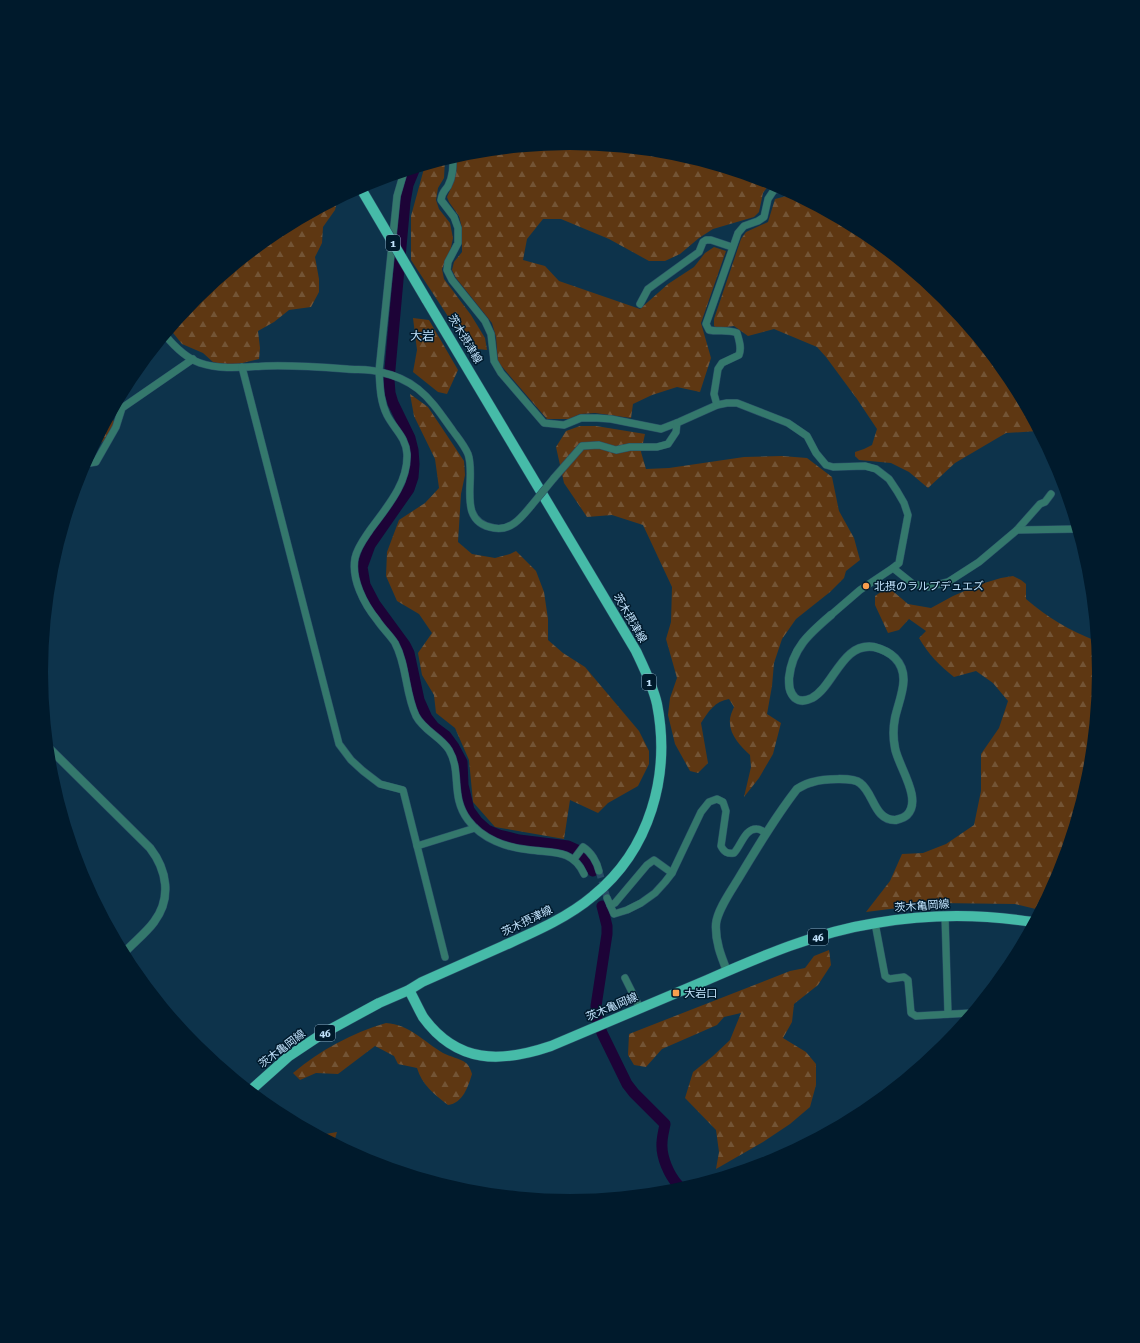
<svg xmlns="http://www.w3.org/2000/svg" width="1140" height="1343" viewBox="0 0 1140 1343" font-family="'Roboto Serif','Noto Sans JP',serif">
  <defs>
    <pattern id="forest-firs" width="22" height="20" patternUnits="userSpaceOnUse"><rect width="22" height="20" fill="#5e3712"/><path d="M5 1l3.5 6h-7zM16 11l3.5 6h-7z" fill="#735435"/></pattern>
  </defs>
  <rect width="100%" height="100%" fill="#0d334b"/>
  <g fill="url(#forest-firs)">
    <polygon points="570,143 673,153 771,182 763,193 759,212 754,217 713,229 699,238 680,254 665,261 649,261 609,239 561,219 543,219 527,239 523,260 545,266 559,281 640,309 668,284 694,267 705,253 714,247 726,251 701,323 711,358 700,392 677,387 652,395 633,404 631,418 595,413 580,414 569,419 547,419 498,362 496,337 492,323 456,278 452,270 454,262 462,252 462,228 459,216 449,202 447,197 454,181 456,156 467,153"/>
    <polygon points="445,159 444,178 438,188 436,200 439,209 450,223 453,238 450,252 442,269 444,279 471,315 485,338 487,350 478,349 453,324 411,260 411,216 425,165"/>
    <polygon points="794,194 864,232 944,298 1010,378 1038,431 1006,433 955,463 928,488 909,472 891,463 859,460 855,456 855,452 864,449 872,445 877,429 857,399 826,357 817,347 774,329 748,336 734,326 717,328 714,326 714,319 741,239 746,232 768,222 775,199"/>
    <polygon points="338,198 335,210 323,227 322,243 315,257 319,279 319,292 311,307 289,310 274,322 258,331 260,348 259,359 230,366 213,362 203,353 182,344 170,329 196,297 276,232"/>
    <polygon points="413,318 429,320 458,370 447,394 438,392 413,372 417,350"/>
    <polygon points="410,394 428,407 464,461 465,475 461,494 458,542 472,554 495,558 510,554 516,551 536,571 544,592 548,619 548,640 563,653 585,667 639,731 649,751 649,764 638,786 608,803 598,813 570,800 564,839 495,827 473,802 469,760 455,728 436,713 434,695 422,675 418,653 432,633 419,614 397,601 386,576 387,552 399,520 425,503 439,488 435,459 414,416"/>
    <polygon points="110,416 119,428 90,452"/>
    <path d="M580 426H596L645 434 641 452 646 469 669 468 744 457 782 456 807 458 832 477 839 511 854 538 860 560 846 571 844 578 830 592 796 619 782 639 774 663 772 686 767 714 781 723 773 754 759 778 744 797 751 767 750 755C741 747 730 735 730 723 729 718 732 712 734 707L729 699C715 701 708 712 701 723L708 763 698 773 690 771 675 744 668 715 670 698 677 678 666 639 671 622 672 587 643 525 612 515 587 517 564 483 556 447 566 431Z"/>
    <path d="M1013 576 1021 580 1026 584V599C1048 618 1069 630 1096 641L1099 672 1089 775 1059 874 1040 910 1015 904 937 903 866 912 890 881 902 854 923 853 946 844 974 825 981 791V754L999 728 1008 701 993 683 976 671 954 677C940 666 928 654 919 638L926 631 909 619 899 630 888 633 875 605V596L888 587 908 604 931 608 953 596 981 584 1001 578Z"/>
    <polygon points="829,950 831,965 818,985 794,1004 792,1022 783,1038 806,1052 816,1064 816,1085 810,1107 790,1124 763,1142 716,1169 719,1152 716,1130 685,1098 693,1072 713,1056 730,1040 741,1013 724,1017 717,1025 662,1049 646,1067 634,1065 628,1055 629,1034 790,971 805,968 814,956"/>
    <path d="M386 1023C409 1024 424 1042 443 1053 450 1057 460 1058 466 1063 469 1065 471 1071 472 1074 468 1087 463 1103 448 1105 434 1094 422 1085 417 1068L398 1064 394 1056 375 1046 338 1074 316 1073 300 1080 293 1073C320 1050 352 1033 386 1023Z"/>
    <polygon points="337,1132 334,1142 320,1135"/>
  </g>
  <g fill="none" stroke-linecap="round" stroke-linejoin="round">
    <g stroke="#1d0337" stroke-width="11">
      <polyline points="415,168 408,185 405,202 389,380 390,393 393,403 410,438 413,450 414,464 413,477 409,489 370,545 362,567 365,585 375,604 405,645 409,653 419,700 427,718 434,727 446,736 454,747 462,762 463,785 469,810 477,821 487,830 499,835 519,840 568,846 577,850 587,860 593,871"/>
      <path d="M602 906 607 926V934L596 1006 597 1019 602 1033 627 1084 634 1093 665 1124C664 1130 662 1137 662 1143 661 1157 669 1175 678 1185"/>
    </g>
    <polyline stroke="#284d66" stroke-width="7" stroke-dasharray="7 3.5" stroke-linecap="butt" points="599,871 607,898"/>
    <g stroke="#2a4f67" stroke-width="8">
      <g id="minor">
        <path d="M453 157C453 167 453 177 448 186 444 192 442 192 441 200L454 217 458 228V243L448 262 447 270 452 280 485 321 491 334 494 361 501 373 544 423 564 425 581 418H597L611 419 661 429 679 422 717 405 727 403H737L788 423 807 436 816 453 826 465 833 467 865 466 876 469 889 479 897 491 904 503 908 515 899 563 893 568 860 590 831 615"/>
        <path d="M404 172 397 196 379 371C380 386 380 401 387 415 394 429 406 437 407 454 408 484 386 508 370 530 364 539 357 548 355 558 351 579 364 604 377 620 382 628 390 635 395 643 407 665 405 693 416 716 424 731 441 737 449 750 462 772 450 796 468 820 482 839 507 848 530 850 552 853 573 849 584 874"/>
        <polyline points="640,304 648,289 699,252 703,242 706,240 711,240 732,247"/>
        <path d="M165 335C174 346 186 358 200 363 221 370 244 367 266 366 293 365 320 367 347 369 358 370 370 369 380 372 394 375 408 381 418 389 433 401 442 416 453 431 458 438 464 445 468 454 477 478 455 522 494 528 511 531 521 518 531 506"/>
        <polyline points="242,367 339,744 351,760 363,771 380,784 403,790 445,957"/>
        <path d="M717 405 714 394 718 369 722 363 739 355C742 348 739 340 737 333 728 329 718 332 709 330L706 324 738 233 744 226 758 221 764 217 768 199 774 190 783 188"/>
        <polyline points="84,464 96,462 116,427 122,408 193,359"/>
        <polyline points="554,478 582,446 599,445 616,450 630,447 657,447 668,444 676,432 677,423"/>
        <polyline points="1017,530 1040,504 1045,502 1051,494"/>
        <polyline points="893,568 913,584 928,587 948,582 979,562 1017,530 1077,529"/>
        <polyline points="417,846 475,828"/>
        <path d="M574 859 583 847C591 852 597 862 599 871"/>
        <path d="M607 898 614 914 627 910 641 903 655 893 665 882 672 873 701 812 709 802 717 799 723 802 726 811 721 846C724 852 727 854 734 853 741 846 745 828 757 829 760 829 764 832 766 833"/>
        <polyline points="610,905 615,903 647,865 654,860 672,873"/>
        <polyline points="945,916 948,1014"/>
        <polyline points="875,923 885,976 889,979 904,977 908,980 911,1013 916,1016 971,1013"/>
        <polyline points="625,978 640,1008"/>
      </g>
    </g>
    <g stroke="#2a4f67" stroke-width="9">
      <g id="tertiary">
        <path d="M49 748 150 848C167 870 172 898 154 922 146 933 133 943 124 953"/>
        <path d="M727 971C721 956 715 941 716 924 717 910 733 888 740 876 758 846 776 816 797 789 802 786 807 783 813 782 823 779 853 777 860 783 874 793 874 821 896 820 899 819 904 818 907 815 923 799 898 766 895 748 893 738 893 728 895 718 899 699 912 675 895 658 889 652 882 649 874 647 842 642 834 686 812 698 806 701 800 702 795 698 789 692 789 686 789 678 792 648 810 633 831 615"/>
      </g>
    </g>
    <g stroke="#2a4f67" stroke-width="11">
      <g id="primary">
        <path d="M409 990C414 999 418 1008 423 1017 457 1064 501 1063 551 1046 603 1024 655 1002 707 980 762 956 817 932 876 923 928 914 981 914 1033 922"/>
        <path d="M251 1090 289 1056 322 1034 379 1003 409 990 422 982C449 970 476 958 503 946 534 932 567 918 593 896 650 850 671 775 657 704 653 686 644 668 636 651L426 299"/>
      </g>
    </g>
    <use href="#minor" stroke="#34786c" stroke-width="7"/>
    <use href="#tertiary" stroke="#34786c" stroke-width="8"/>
    <use href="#primary" stroke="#46bba8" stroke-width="10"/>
    <g stroke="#2a4f67" stroke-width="8" stroke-linecap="butt">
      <polyline id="minor-bridge" points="531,506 554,478"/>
    </g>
    <g stroke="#2a4f67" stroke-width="11" stroke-linecap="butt">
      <polyline id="primary-bridge" points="360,187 426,299"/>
    </g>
    <use href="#minor-bridge" stroke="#34786c" stroke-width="7"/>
    <use href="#primary-bridge" stroke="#46bba8" stroke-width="10"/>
  </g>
  <g fill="#f99f4d" stroke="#001a2c" stroke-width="1.5">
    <circle cx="866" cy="586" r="4"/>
    <rect x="672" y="989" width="8" height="8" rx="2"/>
  </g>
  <g text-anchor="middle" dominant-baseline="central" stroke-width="3" stroke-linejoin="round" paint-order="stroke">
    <g fill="#001a2c" stroke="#87a7be" stroke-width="1">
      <rect x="386" y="235" width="14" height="16" rx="3"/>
      <rect x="642" y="674" width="14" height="16" rx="3"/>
      <rect x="808" y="929" width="20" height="16" rx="3"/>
      <rect x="315" y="1025" width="20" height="16" rx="3"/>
    </g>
    <g font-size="10" font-weight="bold" fill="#c1e3fc">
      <text x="393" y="243">1</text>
      <text x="649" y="682">1</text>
      <text x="818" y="937">46</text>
      <text x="325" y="1033">46</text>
    </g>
    <g font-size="11" fill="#c1e3fc" stroke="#001a2c">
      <text transform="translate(465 339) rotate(59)">茨木摂津線</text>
      <text transform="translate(630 618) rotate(60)">茨木摂津線</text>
      <text transform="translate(922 906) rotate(-4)">茨木亀岡線</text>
      <text transform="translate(527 921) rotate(-26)">茨木摂津線</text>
      <text transform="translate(612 1007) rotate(-23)">茨木亀岡線</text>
      <text transform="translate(282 1049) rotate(-37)">茨木亀岡線</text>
    </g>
    <g font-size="11" fill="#c1e3fc" stroke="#001a2c" text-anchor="start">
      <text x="874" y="586">北摂のラルプデュエズ</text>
      <text x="684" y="993">大岩口</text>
    </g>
    <g font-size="12" fill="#c1e3fc" stroke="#001a2c">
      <text x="422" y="336">大岩</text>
    </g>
  </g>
  <path d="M0 0H1140V1343H0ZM48 672a522 522 0 1 1 1044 0a522 522 0 1 1-1044 0Z" fill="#001a2c" fill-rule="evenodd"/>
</svg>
